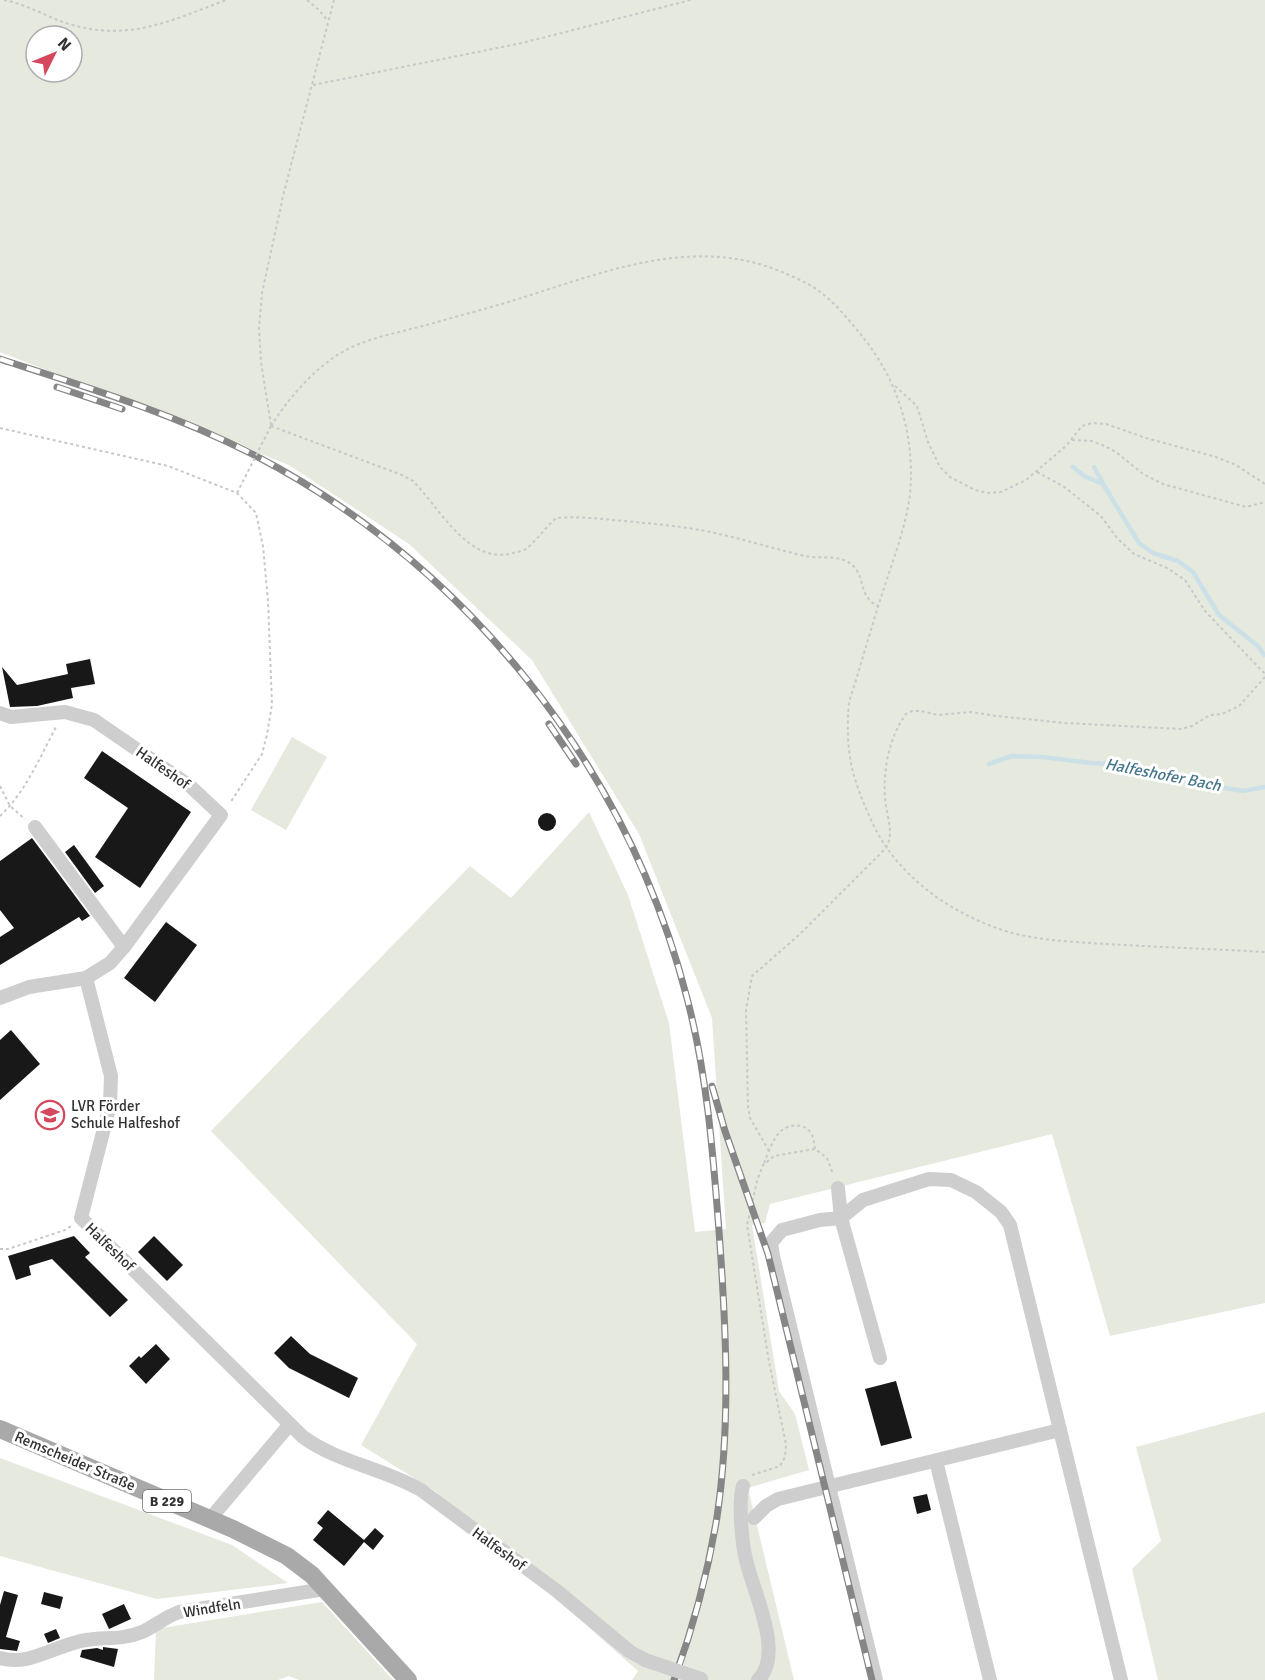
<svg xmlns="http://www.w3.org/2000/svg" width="1265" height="1680" viewBox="0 0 1265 1680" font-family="Signika,sans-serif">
  <rect width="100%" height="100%" fill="#fff"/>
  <g fill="#e5e9de" fill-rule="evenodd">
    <path d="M0 0H1265V1303L1110 1336 1052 1134 770 1204 765 1223 752 1225 779 1391 795 1414 809 1470 748 1488 794 1680H632L638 1671 435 1491 361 1445 417 1344 211 1131 470 866 511 898 589 812 628 895 669 1023 695 1232 726 1229 712 1018 639 834 532 660 409 544 289 465 0 352ZM36 36H72V72H36Z"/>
    <polygon points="292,737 327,757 286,830 251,810"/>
    <polygon points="1265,1412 1265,1680 1158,1680 1132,1569 1161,1541 1136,1447"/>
    <polygon points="0,1458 232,1545 288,1583 157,1599 0,1556"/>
    <polygon points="322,1602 393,1680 299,1680 289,1676 278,1680 154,1680 156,1629"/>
  </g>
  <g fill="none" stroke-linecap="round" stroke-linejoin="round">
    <g stroke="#cce0e8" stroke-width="4.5">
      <polyline points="1073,467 1084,476 1103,484 1139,543 1153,553 1178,561 1193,572 1219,615 1258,646 1264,655"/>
      <polyline points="1094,467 1103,483"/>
      <polyline points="989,764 1012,756 1042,757 1091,763 1130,765 1197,783 1243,791 1265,787"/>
    </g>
  </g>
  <g fill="#181818">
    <polygon points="90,659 95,684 71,688 73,698 37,706 10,707 2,667 17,685 68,674 66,664"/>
    <polygon points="102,751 191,812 140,888 95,857 128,808 84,778"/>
    <circle cx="547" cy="822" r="9"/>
    <polygon points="32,838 90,916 82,921 79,917 0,965 0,937 14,928 0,910 0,861"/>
    <polygon points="74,845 104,886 95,893 65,852"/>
    <polygon points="166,922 197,945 155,1002 124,978"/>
    <polygon points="11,1030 40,1064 0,1100 0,1040"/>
    <polygon points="74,1236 90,1253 85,1257 128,1300 110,1317 52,1259 29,1266 31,1275 16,1280 8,1256"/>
    <polygon points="154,1236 183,1265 167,1281 138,1252"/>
    <polygon points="291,1336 310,1354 358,1378 349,1398 289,1368 274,1353"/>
    <polygon points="156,1344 170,1359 146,1384 129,1366 139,1356 141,1358"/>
    <polygon points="896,1381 912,1438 881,1446 865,1389"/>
    <polygon points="927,1494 931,1510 917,1514 913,1497"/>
    <polygon points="328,1510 364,1540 375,1528 384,1536 373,1550 364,1542 344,1566 313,1540 323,1528 317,1523"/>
    <polygon points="4,1591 18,1595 6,1637 20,1641 17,1651 0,1649 0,1605"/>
    <polygon points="44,1592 63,1597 60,1609 41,1604"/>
    <polygon points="124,1604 131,1619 109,1629 102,1614"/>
    <polygon points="56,1629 60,1638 48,1643 44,1634"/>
    <polygon points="103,1647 118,1649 114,1667 80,1657 82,1650 97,1648 103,1650"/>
  </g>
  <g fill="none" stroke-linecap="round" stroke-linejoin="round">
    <g stroke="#c8c8c8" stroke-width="2" stroke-dasharray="3 3" stroke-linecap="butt">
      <path d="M4 0C26 4 47 17 69 24 129 42 170 21 226 0"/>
      <polyline points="307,0 319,10 328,21"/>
      <polyline points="313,85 522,43 691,0"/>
      <polyline points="895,386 917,406 928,442 940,467 950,477 975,490 988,493 1001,492 1026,480 1066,446 1082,426 1092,423 1106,424 1146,438 1216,457 1236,465 1265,484"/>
      <polyline points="271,425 261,362 259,328 262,293 284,192 334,0"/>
      <path d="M271 426C288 399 312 371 339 354 364 339 392 334 419 327 448 319 477 311 505 303 595 276 689 233 782 272 796 278 811 284 823 294 839 307 853 325 866 341 900 386 915 438 910 494 906 527 893 560 883 591 871 628 861 665 849 702 845 751 851 776 871 820 897 878 956 918 1016 934 1046 941 1077 942 1106 944 1159 947 1212 949 1265 952"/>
      <path d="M271 426 402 475 413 481C439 507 469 566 513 553 517 552 523 551 526 549 536 541 546 527 556 518 579 516 601 519 624 521 646 523 667 525 688 528 728 534 766 547 805 556 818 559 833 555 846 561 868 571 855 595 878 606"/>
      <polyline points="0,428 168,466 237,493 256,513 263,546 268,601 272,704 267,735 262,754 230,803"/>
      <polyline points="1072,440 1091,441 1105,446 1116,452 1143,474 1163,484 1246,507 1265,502"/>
      <polyline points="1037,472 1063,486 1101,516 1117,538 1134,554 1167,568 1185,580 1205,611 1265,674"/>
      <polyline points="0,786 10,806 25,819"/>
      <path d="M0 816C25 793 40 757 56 727"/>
      <path d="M769 1151 750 1118 748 1107 746 1010 752 976 799 935 886 848C895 832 886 815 885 798 883 770 889 737 906 714L912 711H921L938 715 971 712 996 716 1065 723 1181 729 1192 726 1210 715 1222 714 1239 706 1265 677"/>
      <path d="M764 1163C768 1153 772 1141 779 1133 788 1123 806 1122 812 1135 814 1139 814 1144 815 1149"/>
      <polyline points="0,1249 8,1249 65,1230 71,1226"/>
      <polyline points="752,1475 780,1466 785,1457 786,1444 769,1362 747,1225 757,1181 763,1165 774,1156 815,1149 827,1158 833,1174"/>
    </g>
    <g stroke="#cecece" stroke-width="14">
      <polyline points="0,713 11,717 65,712 94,720 190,786 221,815 124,947 110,963 86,978"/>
      <polyline points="35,827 124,947"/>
      <path d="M0 998 29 987 86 978 111 1076 110 1105 81 1218 303 1437C339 1463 383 1468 421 1490L557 1591 629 1651 645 1660"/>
      <polyline points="838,1188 841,1218 880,1358"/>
      <polyline points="936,1461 990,1680"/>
      <path d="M743 1486C738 1502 742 1544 746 1560 753 1591 785 1655 758 1680"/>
      <polyline points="754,1518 766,1506 778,1499 1060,1430"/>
      <polyline points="210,1519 290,1424"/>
      <path d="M0 1658C29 1667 58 1644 86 1640 105 1637 123 1640 142 1632 155 1626 165 1617 179 1612L325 1589"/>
      <polyline points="876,1680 773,1256 771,1243 782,1230 820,1220 841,1218 863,1200 929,1179 951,1180 976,1192 1001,1212 1010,1225 1121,1680"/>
    </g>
    <polyline stroke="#a9a9a9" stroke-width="18" points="0,1429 233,1529 287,1556 312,1575 408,1680"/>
    <g stroke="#868686" stroke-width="7">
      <g id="rail">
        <path d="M0 359C86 387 172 413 252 454 466 564 627 765 687 998 707 1074 713 1153 719 1231 726 1326 731 1423 717 1517 708 1572 693 1628 674 1680"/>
        <polyline points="57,387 122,409"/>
        <polyline points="549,724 576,764"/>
        <polyline points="712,1086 725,1131 768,1254 872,1680"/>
      </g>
    </g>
    <use href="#rail" stroke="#fff" stroke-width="4.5" stroke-dasharray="14" stroke-linecap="butt"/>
    <polyline stroke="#c8c8c8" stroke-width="2" stroke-dasharray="3 3" stroke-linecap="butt" points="237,493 271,426"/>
    <polyline stroke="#cecece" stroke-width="14" points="645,1660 701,1679"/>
  </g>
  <defs>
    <g id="school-ring" transform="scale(1.5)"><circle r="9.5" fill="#fff" stroke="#d5475c" stroke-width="1.5"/><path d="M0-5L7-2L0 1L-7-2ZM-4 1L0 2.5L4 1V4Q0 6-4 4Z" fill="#d5475c"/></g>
  </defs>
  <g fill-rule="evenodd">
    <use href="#school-ring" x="50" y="1115"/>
  </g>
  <g text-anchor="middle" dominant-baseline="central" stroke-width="6" stroke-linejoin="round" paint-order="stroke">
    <rect fill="#fff" stroke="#6f6f6f" stroke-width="1.5" x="143" y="1490" width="48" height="22" rx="4.5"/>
    <g font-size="14" font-weight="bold" fill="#313131">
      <text x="167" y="1501">B 229</text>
    </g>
    <g font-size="15" fill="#313131" stroke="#fff">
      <text transform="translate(163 768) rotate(35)">Halfeshof</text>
      <text transform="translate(110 1247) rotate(44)">Halfeshof</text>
      <text transform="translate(75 1461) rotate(23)">Remscheider Straße</text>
      <text transform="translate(499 1549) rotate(36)">Halfeshof</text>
      <text transform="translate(212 1608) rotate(-9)">Windfeln</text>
    </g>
    <g font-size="15" fill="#313131" stroke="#fff" text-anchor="start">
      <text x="71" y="1106">LVR Förder<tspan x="71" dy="17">Schule Halfeshof</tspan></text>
    </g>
    <g font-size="16" font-style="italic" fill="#46768c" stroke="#fff">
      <text transform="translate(1163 775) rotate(11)">Halfeshofer Bach</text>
    </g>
  </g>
  <g transform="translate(54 54) rotate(47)"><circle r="28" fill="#ffffff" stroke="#adadad" stroke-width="1.5"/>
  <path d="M0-4.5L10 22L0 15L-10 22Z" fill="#d5475c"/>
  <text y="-9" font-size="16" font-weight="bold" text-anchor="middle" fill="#313131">N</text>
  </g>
</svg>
